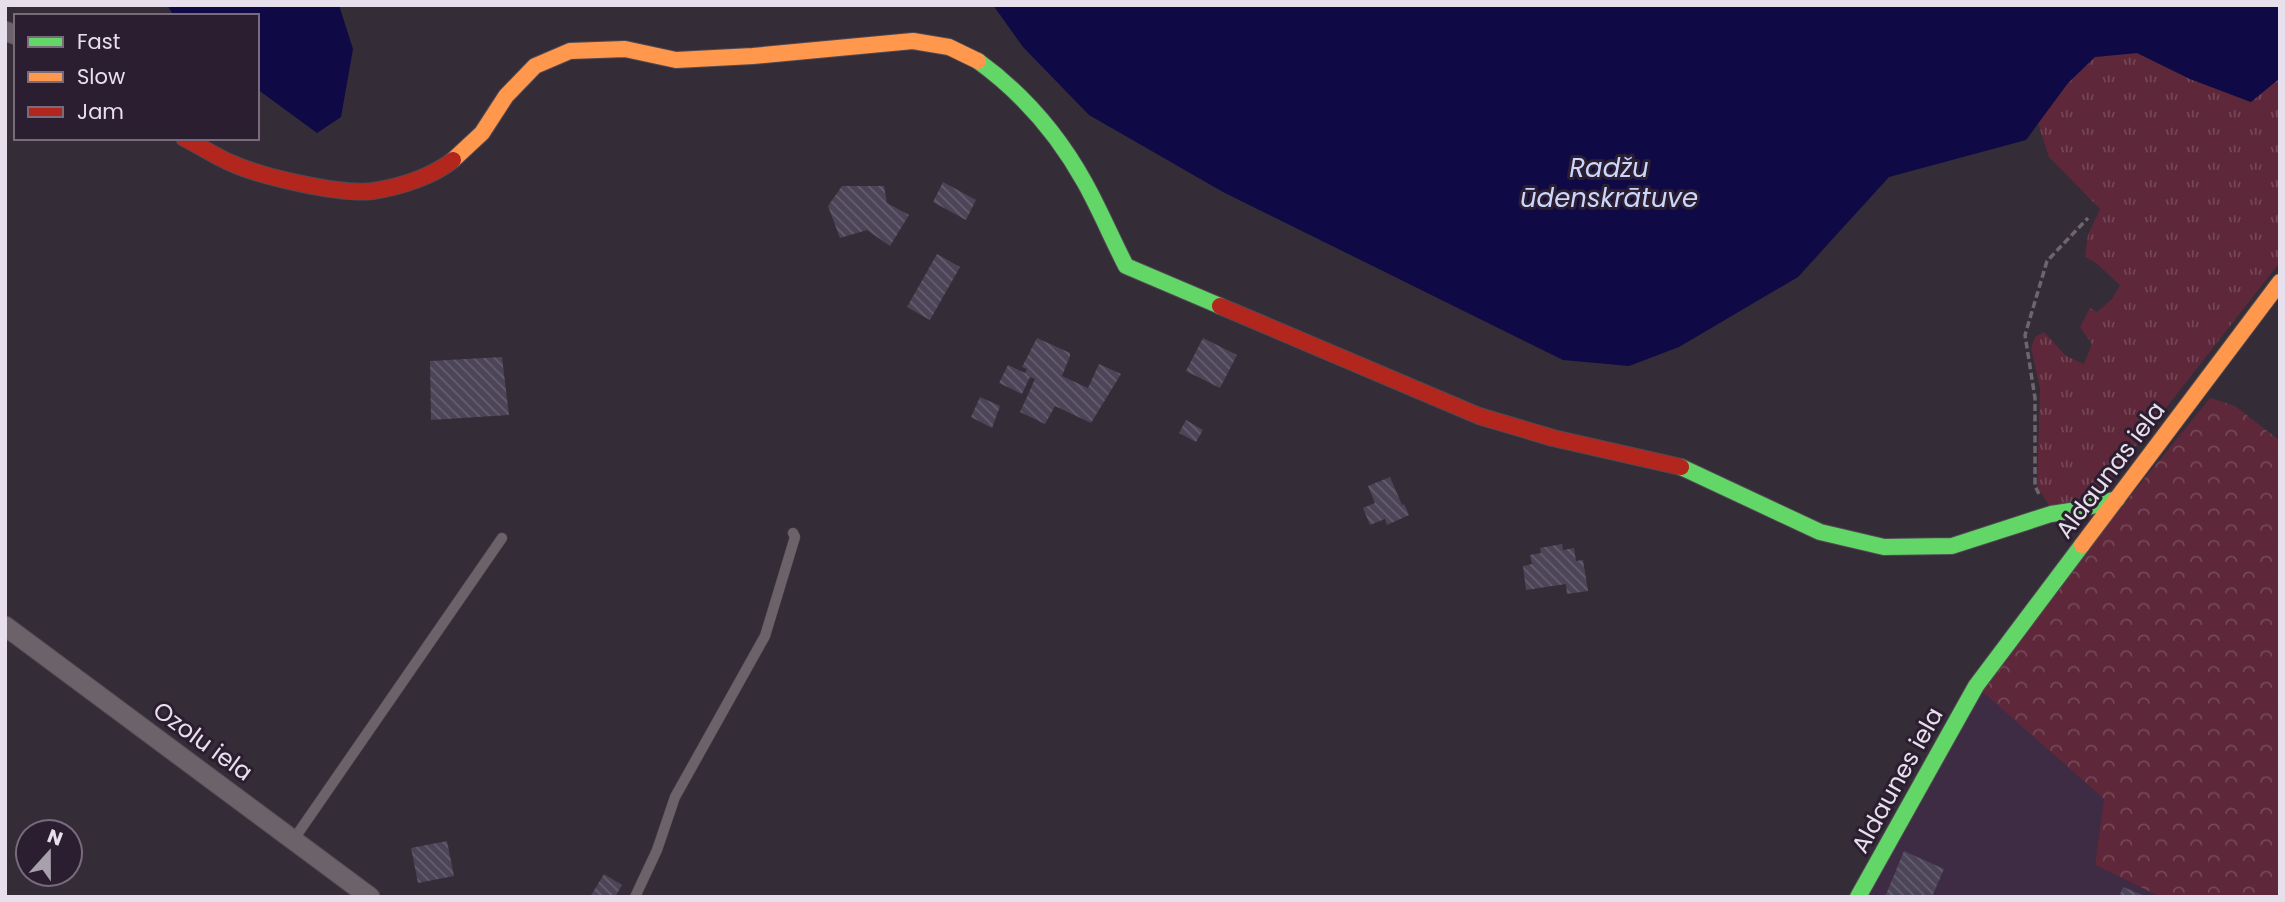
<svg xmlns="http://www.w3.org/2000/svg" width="2285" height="902" viewBox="0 0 2285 902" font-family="Poppins,sans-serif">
  <defs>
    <pattern id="grass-tufts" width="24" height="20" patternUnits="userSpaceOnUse" patternTransform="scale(1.75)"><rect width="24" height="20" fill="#5e283a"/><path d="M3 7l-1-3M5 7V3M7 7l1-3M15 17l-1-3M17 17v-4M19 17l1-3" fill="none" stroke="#754757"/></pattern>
    <pattern id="forest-crowns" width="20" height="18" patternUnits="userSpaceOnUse" patternTransform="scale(1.75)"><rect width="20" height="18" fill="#5e283a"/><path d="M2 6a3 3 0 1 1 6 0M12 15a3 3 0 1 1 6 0" fill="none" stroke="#754757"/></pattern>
    <pattern id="building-back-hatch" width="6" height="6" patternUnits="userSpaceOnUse" patternTransform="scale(1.75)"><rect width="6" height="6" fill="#4c4457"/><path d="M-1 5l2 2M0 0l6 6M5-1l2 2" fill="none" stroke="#665f6f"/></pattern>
  </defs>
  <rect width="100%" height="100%" fill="#342c37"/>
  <polygon fill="#3d2c43" points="1976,686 2104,799 2095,865 2161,897 1858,897"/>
  <polygon fill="url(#grass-tufts)" points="2137,53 2190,79 2250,102 2280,78 2280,262 2101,491 2051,509 2037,486 2040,388 2031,348 2035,337 2044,332 2066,356 2084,364 2092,344 2080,327 2090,308 2097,312 2112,299 2120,285 2095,262 2085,257 2088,235 2100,209 2049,157 2038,123 2068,83 2095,57"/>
  <polygon fill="url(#forest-crowns)" points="2210,398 2235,406 2280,441 2280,897 2161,897 2095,865 2104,799 1976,686"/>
  <g fill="#0f0a46">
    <polygon points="167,5 339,5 353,49 341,117 317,133 257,89 257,16 174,16"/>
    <polygon points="993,5 2280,5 2280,78 2251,102 2190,79 2137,53 2095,57 2068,83 2026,140 1889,177 1798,277 1679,347 1629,366 1563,360 1223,192 1089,115 1023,47"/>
  </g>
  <g fill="url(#building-back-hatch)">
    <polygon points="943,182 976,200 966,220 933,202"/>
    <polygon points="842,186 884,186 887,203 909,215 890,246 867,230 840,238 828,206"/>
    <polygon points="937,254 960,267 930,320 907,307"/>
    <polygon points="1037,338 1070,353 1070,356 1062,376 1088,388 1099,364 1121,374 1091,423 1055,406 1045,424 1020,412 1035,379 1030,377 1022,394 999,383 1008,365 1025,373 1027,369 1022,367"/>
    <polygon points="1203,338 1237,355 1220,388 1186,371"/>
    <polygon points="502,357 509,415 431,420 430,361"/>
    <polygon points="980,397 1000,406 992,428 971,417"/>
    <polygon points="1186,420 1203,430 1196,442 1179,433"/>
    <polygon points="1390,477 1402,505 1404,504 1409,515 1387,525 1385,519 1370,525 1363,508 1375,503 1368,486"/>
    <polygon points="1562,544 1563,550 1574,548 1576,561 1583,560 1588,591 1567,594 1566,584 1526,590 1523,566 1532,564 1530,555 1541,553 1540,548"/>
    <polygon points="447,841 454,876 418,883 411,848"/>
    <polygon points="1904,851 1944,869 1932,897 1885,897"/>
    <polygon points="604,874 622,885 615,897 590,897"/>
    <polygon points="2123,887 2148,897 2119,897"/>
  </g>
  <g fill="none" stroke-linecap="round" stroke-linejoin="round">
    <g stroke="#504953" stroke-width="11">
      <g id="lane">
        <polyline points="294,839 502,538"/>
        <polyline points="635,897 657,850 675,797 765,636 795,537 793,533"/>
      </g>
    </g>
    <g stroke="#504953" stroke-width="21">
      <g id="street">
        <polyline points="5,31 16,35"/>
        <polyline points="5,626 370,897"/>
      </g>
    </g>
    <g stroke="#504953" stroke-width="18">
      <g id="fast">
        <path d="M978 61C1022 93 1059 136 1085 183 1100 210 1112 239 1126 266L1220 306"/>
        <polyline points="1681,467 1820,532 1884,547 1952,546 2051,514 2077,510 2117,499"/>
        <polyline points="1858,897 1976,686 2082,545"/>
      </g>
    </g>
    <g stroke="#504953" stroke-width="18">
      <g id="slow">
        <polyline points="453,160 482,133 506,96 535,66 570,51 625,49 676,60 753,56 913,41 949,47 978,61"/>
        <polyline points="2082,545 2280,282"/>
      </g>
    </g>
    <g stroke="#504953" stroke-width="18">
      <g id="jam">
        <path d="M184 138C200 146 215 156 231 163 262 177 340 195 373 191 399 187 432 177 453 160"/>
        <polyline points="1220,306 1479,416 1553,438 1681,467"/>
      </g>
    </g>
    <polyline stroke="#6e666d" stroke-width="3.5" stroke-dasharray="7 3.5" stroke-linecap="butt" points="2039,494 2035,486 2035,398 2025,335 2047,261 2088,218"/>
    <use href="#lane" stroke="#6c626a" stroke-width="10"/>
    <use href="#street" stroke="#6c626a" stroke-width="19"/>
    <use href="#fast" stroke="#63d668" stroke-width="16"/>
    <use href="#slow" stroke="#ff974d" stroke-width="16"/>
    <use href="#jam" stroke="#b3261e" stroke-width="16"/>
  </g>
  <g text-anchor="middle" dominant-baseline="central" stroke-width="6" stroke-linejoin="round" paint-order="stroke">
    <g font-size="24" fill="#e8dfec" stroke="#2c1e31">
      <text transform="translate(2110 470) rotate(-53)">Aldaunas iela</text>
      <text transform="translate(203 741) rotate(36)">Ozolu iela</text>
      <text transform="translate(1897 780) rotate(-61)">Aldaunes iela</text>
    </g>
    <g font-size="26" font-style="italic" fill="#cbd6fe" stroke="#2c1e31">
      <text x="1609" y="168">Radžu<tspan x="1609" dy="30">ūdenskrātuve</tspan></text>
    </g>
  </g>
  <rect width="2285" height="902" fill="none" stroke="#e8dfec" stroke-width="14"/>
  <rect x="14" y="14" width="245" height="126" fill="#2c1e31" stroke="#776b7c" stroke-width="2"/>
  <rect x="28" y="37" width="35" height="10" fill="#63d668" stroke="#776b7c" stroke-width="2"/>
  <text x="77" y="49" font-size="21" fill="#e8dfec">Fast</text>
  <rect x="28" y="72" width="35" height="10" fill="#ff974d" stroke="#776b7c" stroke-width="2"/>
  <text x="77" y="84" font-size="21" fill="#e8dfec">Slow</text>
  <rect x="28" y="107" width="35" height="10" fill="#b3261e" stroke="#776b7c" stroke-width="2"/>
  <text x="77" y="119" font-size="21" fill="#e8dfec">Jam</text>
  <g transform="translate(49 853) rotate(21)"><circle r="33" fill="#2c1e31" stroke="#776b7c" stroke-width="2"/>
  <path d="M0-5L12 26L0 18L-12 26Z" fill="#a9a0ad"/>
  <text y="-10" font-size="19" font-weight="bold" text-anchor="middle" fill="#e8dfec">N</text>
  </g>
</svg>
